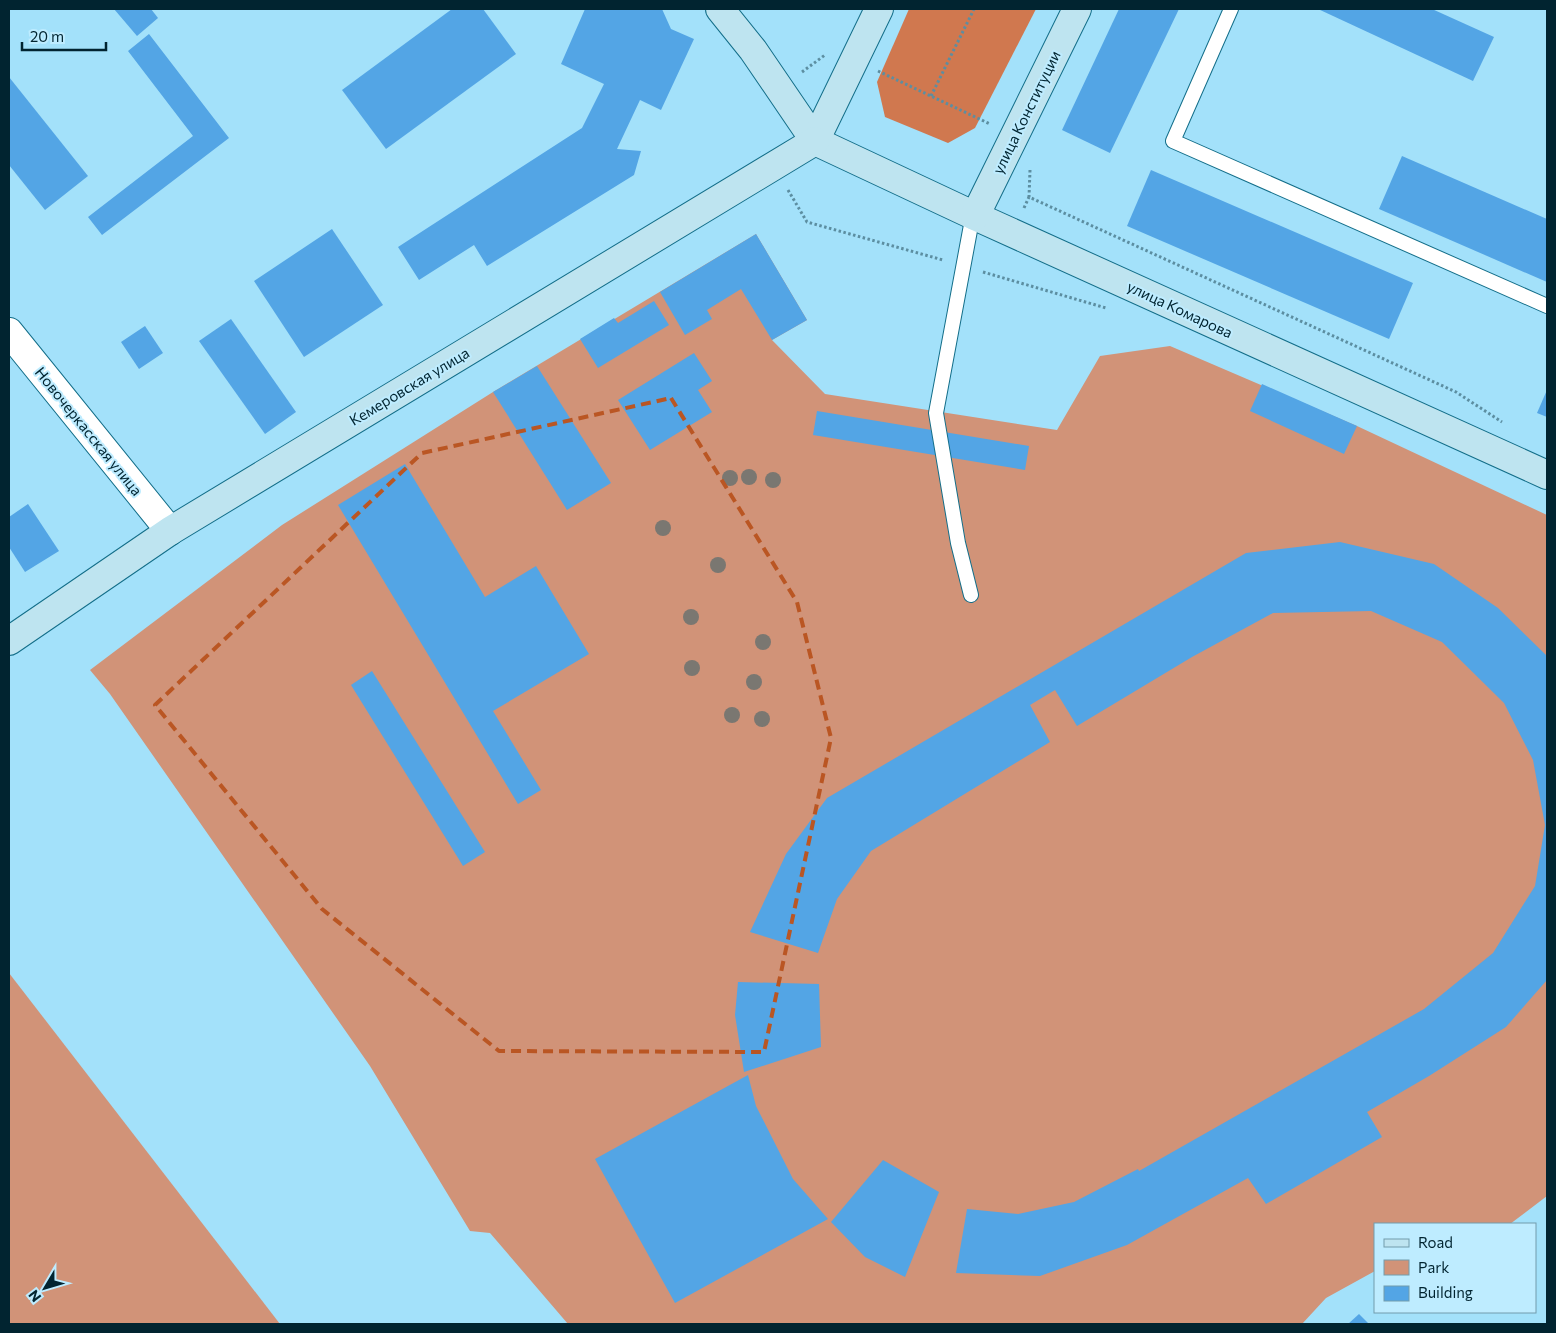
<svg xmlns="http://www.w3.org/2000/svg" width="1556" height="1333" viewBox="0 0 1556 1333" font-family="Commissioner,sans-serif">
  <rect width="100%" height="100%" fill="#a3e1fa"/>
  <g fill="#d19378">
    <polygon points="756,234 807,320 772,340 825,394 1057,430 1100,356 1170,346 1357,426 1547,515 1547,1196 1510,1224 1375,1224 1375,1271 1326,1298 1302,1324 568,1324 490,1233 470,1231 370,1066 110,694 90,670 282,525 493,392"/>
    <polygon points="9,973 280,1324 9,1324"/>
  </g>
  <polygon fill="#d0784f" points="909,9 1036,9 975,128 948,143 885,117 877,82"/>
  <g fill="#53a5e5">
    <polygon points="114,9 151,9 158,18 137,36"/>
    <polygon points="452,9 483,9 516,54 386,149 342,90"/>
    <polygon points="585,9 662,9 671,29 694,39 661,110 640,100 617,149 641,151 634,175 487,266 474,245 419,280 398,247 582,128 604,84 561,64"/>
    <polygon points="1119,9 1179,9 1110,153 1062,130"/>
    <polygon points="1318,9 1432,9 1494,37 1473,81"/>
    <polygon points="149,34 229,138 102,235 88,217 193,136 128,51"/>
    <polygon points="9,77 88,176 45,210 9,165"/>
    <polygon points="1402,156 1547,219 1547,282 1379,209"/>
    <polygon points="1151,170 1413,283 1389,339 1127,226"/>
    <polygon points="332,229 383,305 304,357 254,281"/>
    <polygon points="756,234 807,320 772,340 741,289 707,310 712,319 685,335 660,292"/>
    <polygon points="654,301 669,325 598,368 580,339 614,318 618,323"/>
    <polygon points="231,319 296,412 265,434 199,341"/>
    <polygon points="145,326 163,353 139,369 121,342"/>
    <polygon points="694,353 712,381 698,390 712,412 650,450 618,400"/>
    <polygon points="537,366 611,483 567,510 493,392"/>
    <polygon points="1262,384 1357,426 1344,454 1250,411"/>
    <polygon points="1547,390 1547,417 1537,413"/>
    <polygon points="817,411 1029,446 1025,470 813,435"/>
    <polygon points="405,464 485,597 536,566 589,654 493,711 541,790 518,804 338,505"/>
    <polygon points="28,504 59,551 25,572 9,547 9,517"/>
    <polygon points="1340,542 1434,564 1498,608 1547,656 1547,980 1506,1027 1429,1076 1367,1112 1382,1137 1266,1204 1248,1178 1127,1245 1040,1276 956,1273 967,1209 1018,1214 1074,1202 1138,1169 1139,1171 1424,1009 1493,953 1535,886 1545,825 1533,760 1504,703 1442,642 1371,611 1273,613 1192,657 1077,726 1055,690 1030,705 1050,742 871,851 837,899 818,953 750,932 786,854 827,798 1246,553"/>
    <polygon points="372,671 485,852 463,866 351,685"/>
    <polygon points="738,982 819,984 821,1047 744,1072 735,1015"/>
    <polygon points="748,1075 756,1106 793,1179 828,1219 675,1303 595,1159"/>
    <polygon points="883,1160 939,1192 905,1277 865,1257 831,1222"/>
    <polygon points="1359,1314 1369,1324 1348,1324"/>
  </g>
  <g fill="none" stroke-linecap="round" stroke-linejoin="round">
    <g stroke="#136e89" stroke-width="16">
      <g id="lane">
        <polyline points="1231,9 1173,141 1547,306"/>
        <polyline points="971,595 958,543 936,413 971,225 975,216"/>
      </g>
    </g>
    <g stroke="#136e89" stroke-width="30">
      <polyline id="street" points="9,332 170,531"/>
    </g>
    <g stroke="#136e89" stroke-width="30">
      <g id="secondary">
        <polyline points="720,9 753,50 815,141"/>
        <polyline points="815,141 975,216 1547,475"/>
        <polyline points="815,141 879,9"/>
        <polyline points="975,216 1077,9"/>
        <polyline points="9,641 170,531 815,141"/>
      </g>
    </g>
    <g stroke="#5c8ea1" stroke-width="3" stroke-dasharray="2.5 2.5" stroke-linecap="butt">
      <polyline points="878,71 990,124"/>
      <polyline points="802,72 825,55"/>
      <polyline points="931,96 974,9"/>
      <polyline points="1030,170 1029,197 1456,392 1502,422"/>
      <polyline points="788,190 807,222 943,260"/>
      <polyline points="1024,208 1029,197"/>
      <polyline points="983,272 1106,308"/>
    </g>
    <use href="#lane" stroke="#fff" stroke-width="14"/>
    <use href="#street" stroke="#fff" stroke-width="28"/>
    <use href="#secondary" stroke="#bee4f0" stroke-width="28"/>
  </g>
  <g fill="#7a7771">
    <circle cx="749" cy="477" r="8"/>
    <circle cx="730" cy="478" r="8"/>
    <circle cx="773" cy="480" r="8"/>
    <circle cx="663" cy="528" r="8"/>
    <circle cx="718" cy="565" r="8"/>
    <circle cx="691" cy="617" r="8"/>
    <circle cx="763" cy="642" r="8"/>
    <circle cx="692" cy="668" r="8"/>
    <circle cx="754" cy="682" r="8"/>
    <circle cx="732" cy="715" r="8"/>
    <circle cx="762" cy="719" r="8"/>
  </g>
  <path fill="none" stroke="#ba5623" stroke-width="4" stroke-dasharray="10 6" stroke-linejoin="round" d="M671 398 797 602 831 738 764 1052 499 1051 322 909 155 705 422 453Z"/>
  <g text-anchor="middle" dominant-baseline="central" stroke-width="4" stroke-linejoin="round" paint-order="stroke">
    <g font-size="15" fill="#012430" stroke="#beecff">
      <text transform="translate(1026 112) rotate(-64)">улица Конституции</text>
      <text transform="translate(1180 309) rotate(25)">улица Комарова</text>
      <text transform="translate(409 386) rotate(-31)">Кемеровская улица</text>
      <text transform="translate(89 431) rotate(51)">Новочеркасская улица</text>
    </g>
  </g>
  <rect width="1556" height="1333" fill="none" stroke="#012430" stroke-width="20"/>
  <rect x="1374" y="1223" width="162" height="90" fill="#beecff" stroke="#729cac"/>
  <rect x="1384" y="1239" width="25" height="8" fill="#bee4f0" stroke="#729cac"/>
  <text x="1418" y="1248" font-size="15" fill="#012430">Road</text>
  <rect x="1384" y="1260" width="25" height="15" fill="#d19378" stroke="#729cac"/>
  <text x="1418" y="1273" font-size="15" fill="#012430">Park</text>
  <rect x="1384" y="1286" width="25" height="15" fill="#53a5e5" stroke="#729cac"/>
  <text x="1418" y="1298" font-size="15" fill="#012430">Building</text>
  <g transform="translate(45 1288) rotate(232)" stroke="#beecff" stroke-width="4" paint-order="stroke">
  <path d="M0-4L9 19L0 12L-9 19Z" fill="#012430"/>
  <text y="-8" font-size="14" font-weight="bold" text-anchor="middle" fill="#012430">N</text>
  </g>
  <path d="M22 42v8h84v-8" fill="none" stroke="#012430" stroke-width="2.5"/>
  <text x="30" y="42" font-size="15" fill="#012430" stroke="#beecff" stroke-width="4" paint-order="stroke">20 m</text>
</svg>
